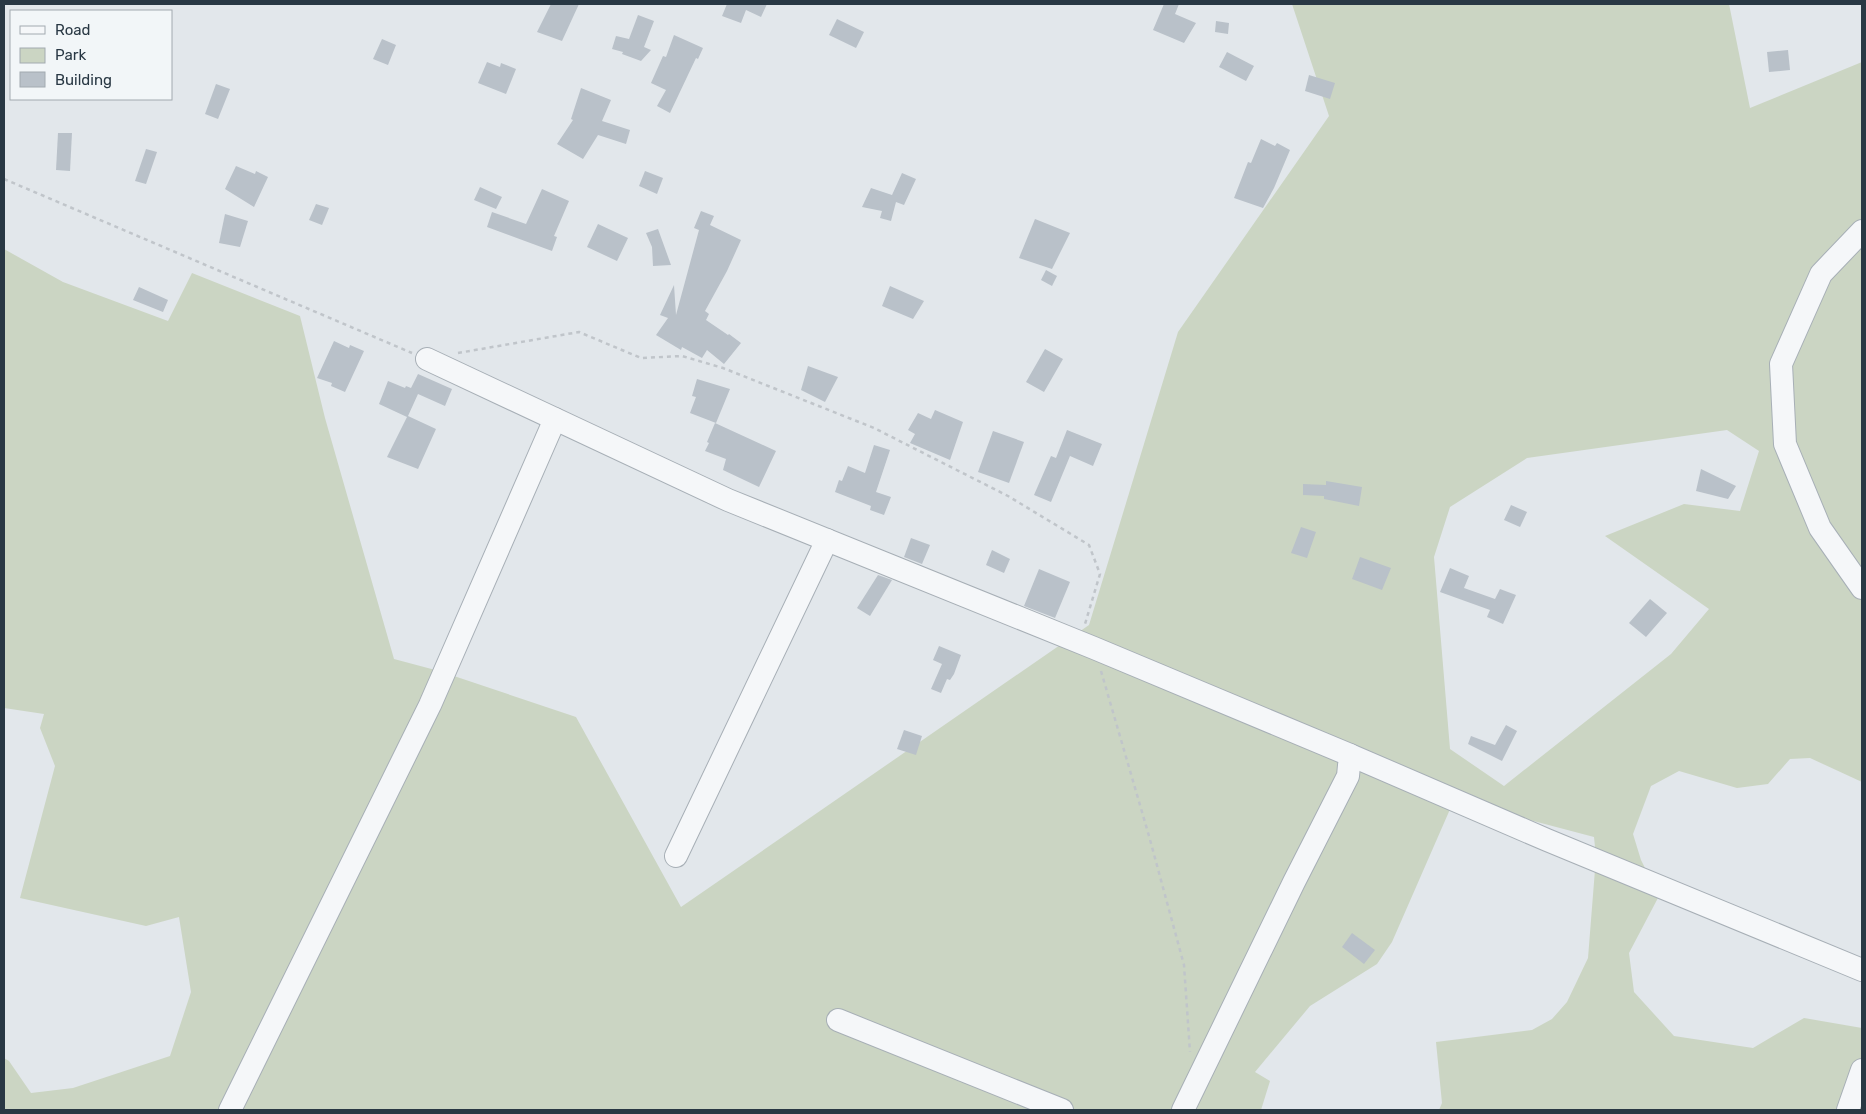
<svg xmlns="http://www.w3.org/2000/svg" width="1866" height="1114" viewBox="0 0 1866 1114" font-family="Rubik,sans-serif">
  <rect width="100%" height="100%" fill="#e2e7eb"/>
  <path fill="#cbd5c3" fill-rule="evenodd" d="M1292 4H1729L1750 108 1862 62V782L1810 758 1790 759 1768 784 1737 788 1679 771 1651 786 1633 834 1641 860 1659 896 1629 953 1634 992 1674 1036 1753 1048 1804 1018 1862 1028V1110H1439L1442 1103 1436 1042 1532 1030 1552 1019 1567 1002 1588 958 1596 857 1594 837 1465 803 1451 807 1392 942 1377 964 1310 1006 1255 1072 1270 1081 1261 1110H4V1058L9 1061 31 1093 73 1088 170 1056 191 992 179 917 146 926 20 898 55 766 40 728 44 714 4 708V249L63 282 168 321 192 273 300 316 325 418 394 659 439 671 576 717 681 907 1089 625 1178 332 1329 116ZM1727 430 1759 451 1740 511 1684 504 1605 536 1709 609 1671 654 1504 786 1450 749 1434 557 1450 507 1527 458Z"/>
  <g fill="#b9c1c9">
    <polygon points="551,4 579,4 562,41 537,32"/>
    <polygon points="727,4 767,4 761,17 746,10 741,23 722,16"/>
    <polygon points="1164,4 1179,4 1175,14 1196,23 1184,43 1153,30"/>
    <polygon points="638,15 654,21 644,47 651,50 641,61 622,54 623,52 612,49 616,36 629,39"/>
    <polygon points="837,19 864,32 856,48 829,35"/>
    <polygon points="1216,21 1229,23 1228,34 1215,32"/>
    <polygon points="674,35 703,48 698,59 696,58 670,113 657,106 666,90 651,83 663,56 666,57"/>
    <polygon points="382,39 396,45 388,65 373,59"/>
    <polygon points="1788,50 1790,70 1769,72 1767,52"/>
    <polygon points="1227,52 1254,66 1246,81 1219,67"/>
    <polygon points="487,62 500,67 501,63 516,69 506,94 478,83"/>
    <polygon points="1309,75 1335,83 1330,99 1305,91"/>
    <polygon points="216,84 230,89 218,119 205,114"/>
    <polygon points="581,88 611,100 602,121 630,130 626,144 598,135 583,159 557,144 573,120 571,119"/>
    <polygon points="58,133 72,133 70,171 56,170"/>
    <polygon points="1261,139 1275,146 1277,143 1290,150 1274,188 1263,208 1234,198 1248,162 1251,163"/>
    <polygon points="146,149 157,152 146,184 135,181"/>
    <polygon points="236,166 255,174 256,171 268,177 254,207 225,189"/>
    <polygon points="645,171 663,178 657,194 639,186"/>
    <polygon points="902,173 916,179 904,205 896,202 891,221 880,218 882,211 862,207 871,188 892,195"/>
    <polygon points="480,187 502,197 496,209 474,200"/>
    <polygon points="542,189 569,201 554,236 557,237 552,251 487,227 492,212 526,224"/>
    <polygon points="316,204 329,208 322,225 309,220"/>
    <polygon points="701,211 714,216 710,225 741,240 727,271 705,311 709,314 706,320 728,335 729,334 741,343 724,364 707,350 702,358 682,347 681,350 656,335 668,318 660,315 674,285 676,315 699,230 694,228"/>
    <polygon points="225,214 248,221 240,247 219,243"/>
    <polygon points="1035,219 1070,233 1052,269 1019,258"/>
    <polygon points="598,224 628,238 617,261 587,247"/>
    <polygon points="658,229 671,265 653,266 652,247 646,233"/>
    <polygon points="1046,270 1057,276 1052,286 1041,280"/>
    <polygon points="890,286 924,301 913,319 882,306"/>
    <polygon points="139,287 168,300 163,312 133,300"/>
    <polygon points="334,341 349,348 350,345 364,351 345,392 331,386 332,383 317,378"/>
    <polygon points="1045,349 1063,359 1044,392 1026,382"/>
    <polygon points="808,366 838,377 825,402 801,390"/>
    <polygon points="418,374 452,389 445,406 418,394 408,416 436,429 418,469 387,457 407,417 379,404 388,381 405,388 406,386 411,388"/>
    <polygon points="697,379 730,389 716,423 690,413 696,397 692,396"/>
    <polygon points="935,410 963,422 950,460 910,443 915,434 908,430 918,413 931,419"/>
    <polygon points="715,423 776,451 759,487 723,470 726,459 705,451 709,443 707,442"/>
    <polygon points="1067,430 1102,444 1093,466 1070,456 1051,502 1034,495 1051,456 1056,458"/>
    <polygon points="993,431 1024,442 1009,483 978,472"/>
    <polygon points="874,445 890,450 876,492 891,497 884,515 870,510 871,506 835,492 839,480 842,481 848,466 865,473"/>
    <polygon points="1701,469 1736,486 1728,499 1696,491"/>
    <polygon points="1326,481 1362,487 1359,506 1324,499 1324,496 1303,495 1303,484 1326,485"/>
    <polygon points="1511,505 1527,512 1520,527 1504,520"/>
    <polygon points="1301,527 1316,532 1307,558 1291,553"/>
    <polygon points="911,538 930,545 922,564 904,557"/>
    <polygon points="992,550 1010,559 1004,573 986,565"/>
    <polygon points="1360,557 1391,568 1382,590 1352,579"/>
    <polygon points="1450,568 1469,576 1464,588 1495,599 1500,589 1516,595 1503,624 1487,617 1490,610 1440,592"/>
    <polygon points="1039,569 1070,582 1055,618 1024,606"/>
    <polygon points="878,575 892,580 870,616 857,608"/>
    <polygon points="1650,599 1667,613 1646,637 1629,623"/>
    <polygon points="939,646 961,655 954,674 950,680 947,679 941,693 931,689 942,664 933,660"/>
    <polygon points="1506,725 1517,731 1502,761 1468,744 1471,736 1495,745"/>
    <polygon points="904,730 922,736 916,755 897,749"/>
    <polygon points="1352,933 1375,950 1364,964 1342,947"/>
  </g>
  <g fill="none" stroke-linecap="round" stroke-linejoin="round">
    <g stroke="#a7afb6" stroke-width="24">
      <g id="minor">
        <polyline points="1862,231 1821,274 1781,364 1785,444 1820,528 1862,588"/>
        <polyline points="427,359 728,500 1094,648 1350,755 1348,776 1294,882 1183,1110"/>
        <polyline points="1350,755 1547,840 1862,970"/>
        <polyline points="676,856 827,540"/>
        <polyline points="838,1020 1062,1110"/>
        <polyline points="230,1110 430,705 555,419"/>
        <polyline points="1848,1110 1862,1070"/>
      </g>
    </g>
    <g stroke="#c0c5ca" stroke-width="2.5" stroke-dasharray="4 4" stroke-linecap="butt">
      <polyline points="4,179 412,353"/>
      <polyline points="458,353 579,332 641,358 682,356 723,368 874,428 1008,496 1089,545 1100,574 1085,624"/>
      <polyline points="1101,671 1149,836 1184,965 1190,1052"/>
    </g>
    <use href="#minor" stroke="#f5f7f9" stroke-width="22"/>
  </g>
  <rect width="1866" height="1114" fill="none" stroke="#293844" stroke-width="10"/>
  <rect x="10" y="10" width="162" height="90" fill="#f2f6f8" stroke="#a2aab0"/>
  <rect x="20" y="26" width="25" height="8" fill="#f5f7f9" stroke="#a2aab0"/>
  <text x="55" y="35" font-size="15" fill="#293844">Road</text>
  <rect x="20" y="48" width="25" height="15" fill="#cbd5c3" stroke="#a2aab0"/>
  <text x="55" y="60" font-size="15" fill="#293844">Park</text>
  <rect x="20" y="72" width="25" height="15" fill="#b9c1c9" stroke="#a2aab0"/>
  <text x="55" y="85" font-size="15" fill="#293844">Building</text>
</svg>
